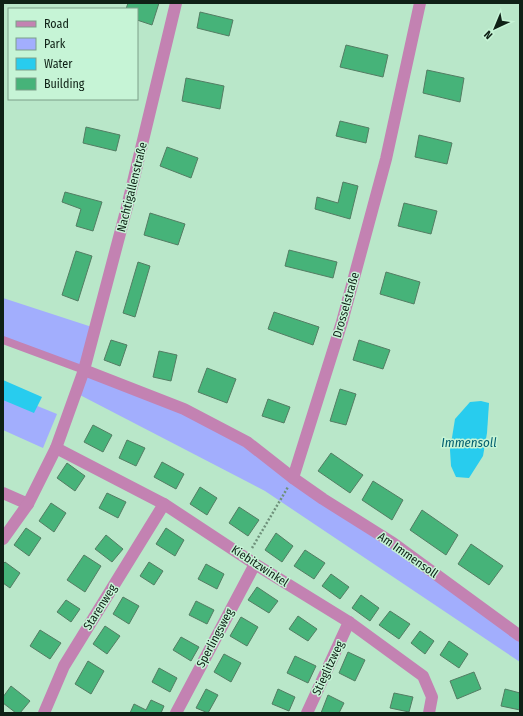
<svg xmlns="http://www.w3.org/2000/svg" width="523" height="716" viewBox="0 0 523 716" font-family="'Fira Sans Condensed',sans-serif">
  <rect width="100%" height="100%" fill="#b9e7c9"/>
  <g fill="#a2aefd">
    <polygon points="3,298 95,328 84,370 247,442 520,639 520,662 265,491 78,394 84,370 3,340"/>
    <polygon points="3,392 57,414 43,448 3,430"/>
  </g>
  <g fill="#28ccee">
    <polygon points="3,380 42,397 34,413 3,400"/>
    <polygon points="481,401 489,403 487,433 483,456 469,478 456,477 451,466 450,450 455,419 470,402"/>
  </g>
  <g fill="#46b379" stroke="#537d63">
    <polygon points="128,3 159,3 152,25 137,20 137,9 126,9"/>
    <polygon points="200,12 233,20 229,36 197,28"/>
    <polygon points="346,45 388,55 383,77 340,67"/>
    <polygon points="427,70 464,78 460,102 423,93"/>
    <polygon points="186,78 224,86 220,109 182,101"/>
    <polygon points="340,121 369,128 366,143 336,136"/>
    <polygon points="86,127 120,135 116,151 83,143"/>
    <polygon points="419,135 452,143 447,164 415,157"/>
    <polygon points="167,147 198,158 191,178 160,166"/>
    <polygon points="343,182 358,186 350,219 315,209 317,197 338,203"/>
    <polygon points="65,192 102,202 93,231 76,226 81,209 62,202"/>
    <polygon points="404,203 437,211 431,234 398,226"/>
    <polygon points="150,213 185,224 178,245 144,235"/>
    <polygon points="289,250 337,262 333,278 285,266"/>
    <polygon points="76,251 92,256 78,301 62,295"/>
    <polygon points="138,262 150,266 135,317 123,313"/>
    <polygon points="386,272 420,282 414,304 380,294"/>
    <polygon points="274,312 319,327 313,345 268,329"/>
    <polygon points="111,340 127,345 120,366 104,360"/>
    <polygon points="359,340 390,350 383,369 353,360"/>
    <polygon points="159,351 177,355 171,381 153,377"/>
    <polygon points="207,368 236,379 227,403 198,392"/>
    <polygon points="340,389 356,394 346,425 330,421"/>
    <polygon points="268,399 290,407 284,423 262,416"/>
    <polygon points="93,425 112,435 103,452 84,442"/>
    <polygon points="127,440 145,448 136,466 119,458"/>
    <polygon points="331,453 363,475 350,493 318,471"/>
    <polygon points="162,462 184,474 176,489 154,477"/>
    <polygon points="67,463 85,476 75,491 57,478"/>
    <polygon points="373,481 403,500 392,520 362,500"/>
    <polygon points="200,487 217,498 207,515 190,504"/>
    <polygon points="107,493 126,502 118,518 99,508"/>
    <polygon points="51,503 66,513 54,532 39,521"/>
    <polygon points="239,507 259,520 248,536 229,523"/>
    <polygon points="422,510 458,535 446,555 410,530"/>
    <polygon points="26,528 41,538 29,556 14,545"/>
    <polygon points="166,528 184,540 175,556 156,544"/>
    <polygon points="276,533 293,546 282,562 265,550"/>
    <polygon points="106,535 123,549 112,562 95,549"/>
    <polygon points="471,544 503,566 489,585 458,564"/>
    <polygon points="305,550 325,563 314,579 294,566"/>
    <polygon points="84,555 101,566 85,592 67,580"/>
    <polygon points="5,562 20,573 10,588 3,583 3,564"/>
    <polygon points="149,562 163,571 154,585 140,576"/>
    <polygon points="206,564 224,574 217,589 198,579"/>
    <polygon points="331,574 349,587 340,599 322,586"/>
    <polygon points="257,587 278,601 269,613 248,600"/>
    <polygon points="361,595 379,608 370,621 352,608"/>
    <polygon points="123,597 139,606 129,624 113,614"/>
    <polygon points="66,600 80,609 71,622 57,612"/>
    <polygon points="196,601 214,610 207,624 189,615"/>
    <polygon points="390,611 410,624 399,639 379,625"/>
    <polygon points="298,616 317,629 308,641 289,629"/>
    <polygon points="241,617 258,627 247,646 230,636"/>
    <polygon points="105,626 120,636 107,654 93,644"/>
    <polygon points="40,630 61,643 50,659 30,646"/>
    <polygon points="420,631 434,641 425,654 411,643"/>
    <polygon points="181,637 199,647 191,661 173,650"/>
    <polygon points="449,641 468,654 459,668 440,655"/>
    <polygon points="348,652 365,660 355,681 339,673"/>
    <polygon points="224,654 241,663 231,682 214,672"/>
    <polygon points="295,656 316,666 308,683 287,673"/>
    <polygon points="88,661 104,671 91,694 75,684"/>
    <polygon points="159,668 177,678 170,692 152,682"/>
    <polygon points="474,672 481,689 457,699 450,681"/>
    <polygon points="11,686 30,701 20,713 16,713 3,703 3,697"/>
    <polygon points="206,689 218,695 208,713 196,708"/>
    <polygon points="278,689 295,697 289,711 272,704"/>
    <polygon points="505,689 520,693 520,710 501,706"/>
    <polygon points="394,693 413,697 409,712 390,708"/>
    <polygon points="328,695 344,703 339,713 321,713"/>
    <polygon points="151,700 164,706 161,713 130,713 134,704 146,710"/>
  </g>
  <g fill="none" stroke-linecap="round" stroke-linejoin="round">
    <polyline stroke="#6f917b" stroke-width="2.5" stroke-dasharray="2 2" stroke-linecap="butt" points="252,548 288,487"/>
    <polyline stroke="#c382b2" stroke-width="8" points="3,340 84,370"/>
    <g stroke="#c382b2" stroke-width="12">
      <polyline points="84,370 184,409 247,442 293,478 323,499 393,543 520,636"/>
      <polyline points="56,448 164,504 255,564 349,622 423,676 432,697 429,713"/>
      <polyline points="293,478 342,322 386,159 420,3"/>
      <polyline points="3,493 28,504"/>
      <polyline points="3,539 28,504 56,448 84,370 127,207 176,3"/>
      <polyline points="44,713 64,666 164,504"/>
      <polyline points="176,713 255,564"/>
      <polyline points="307,713 349,622"/>
    </g>
  </g>
  <g text-anchor="middle" dominant-baseline="central" stroke-width="3" stroke-linejoin="round" paint-order="stroke">
    <g font-size="12" fill="#0f2116" stroke="#c6f4d6">
      <text transform="translate(132 187) rotate(-76)">Nachtigallenstraße</text>
      <text transform="translate(346 305) rotate(-74)">Drosselstraße</text>
      <text transform="translate(408 555) rotate(35)">Am Immensoll</text>
      <text transform="translate(260 566) rotate(33)">Kiebitzwinkel</text>
      <text transform="translate(100 607) rotate(-58)">Starenweg</text>
      <text transform="translate(215 638) rotate(-62)">Sperlingsweg</text>
      <text transform="translate(328 668) rotate(-65)">Stieglitzweg</text>
    </g>
    <g font-size="13" font-style="italic" fill="#025e6f" stroke="#c6f4d6">
      <text x="469" y="442">Immensoll</text>
    </g>
  </g>
  <rect width="523" height="716" fill="none" stroke="#0f2116" stroke-width="8"/>
  <rect x="8" y="8" width="130" height="92" fill="#c6f4d6" stroke="#7da089"/>
  <rect x="16" y="21" width="20" height="6" fill="#c382b2" stroke="#7da089"/>
  <text x="44" y="28" font-size="12" fill="#0f2116">Road</text>
  <rect x="16" y="38" width="20" height="12" fill="#a2aefd" stroke="#7da089"/>
  <text x="44" y="48" font-size="12" fill="#0f2116">Park</text>
  <rect x="16" y="58" width="20" height="12" fill="#28ccee" stroke="#7da089"/>
  <text x="44" y="68" font-size="12" fill="#0f2116">Water</text>
  <rect x="16" y="78" width="20" height="12" fill="#46b379" stroke="#7da089"/>
  <text x="44" y="88" font-size="12" fill="#0f2116">Building</text>
  <g transform="translate(495 28) rotate(224)" stroke="#c6f4d6" stroke-width="3" paint-order="stroke">
  <path d="M0-3L7 15L0 10L-7 15Z" fill="#0f2116"/>
  <text y="-6" font-size="11" font-weight="bold" text-anchor="middle" fill="#0f2116">N</text>
  </g>
</svg>
